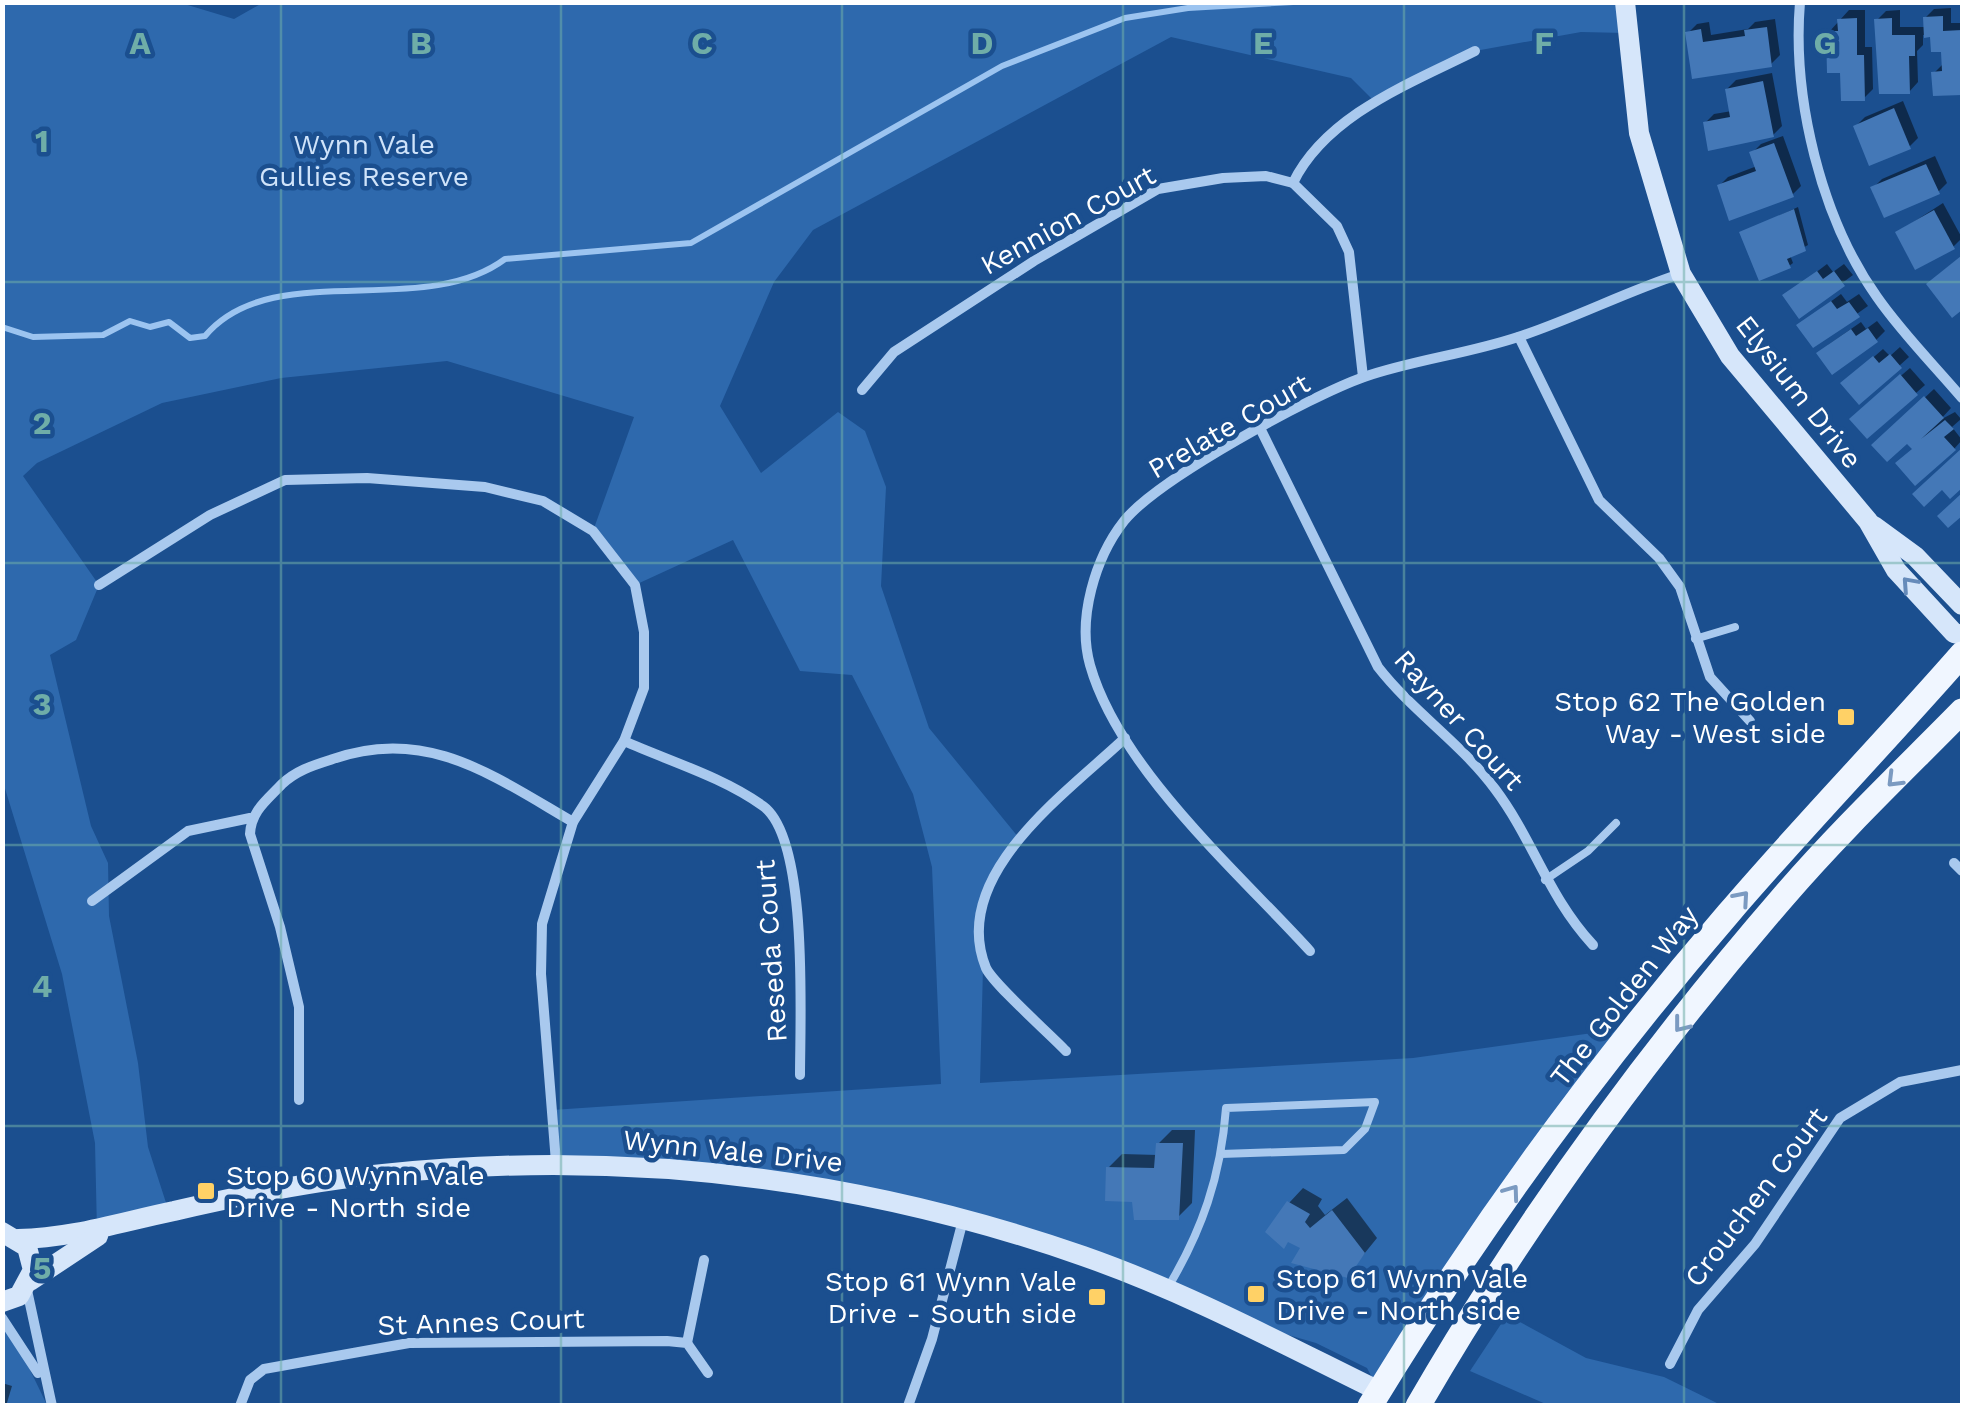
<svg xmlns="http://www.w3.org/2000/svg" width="1965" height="1408" viewBox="0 0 1965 1408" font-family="'Work Sans',sans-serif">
  <rect width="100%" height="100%" fill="#1b4f8f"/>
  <g fill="#2e69ad">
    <polygon points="264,2 1625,3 1626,33 1581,32 1475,51 1374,101 1351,78 1171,37 813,230 774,282 720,406 761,473 838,412 865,431 886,487 881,586 929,728 1019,838 985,892 980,1083 1413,1058 1636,1027 1379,1391 1367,1368 1316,1343 1247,1323 1083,1256 780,1179 556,1162 552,1110 941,1084 932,867 913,794 852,675 800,671 733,540 635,585 593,531 634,417 447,361 281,378 162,403 37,463 23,476 99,585 76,640 50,655 91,826 108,863 109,916 138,1063 148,1147 169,1212 97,1231 95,1143 62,974 3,782 3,3 181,3 234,19"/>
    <polygon points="2,1312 47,1405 3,1405"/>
    <polygon points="1507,1315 1586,1358 1664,1377 1721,1405 1548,1405 1470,1371"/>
  </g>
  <g fill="#0007">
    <polygon points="1951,8 1951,23 1962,23 1962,92 1935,93 1934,73 1944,63 1943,49 1933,35 1923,35 1923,45 1917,51 1918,82 1909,92 1877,20 1886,11 1900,10 1900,27 1926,27 1925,18 1934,9"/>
    <polygon points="1849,10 1865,10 1865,47 1872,47 1873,89 1864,98 1843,70 1829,32"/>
    <polygon points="1775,19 1780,55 1771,64 1694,76 1688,33 1697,24 1709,22 1711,35 1748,29 1755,22"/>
    <polygon points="1772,73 1782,126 1773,135 1705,123 1714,114 1732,111 1727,89 1736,80"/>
    <polygon points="1903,101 1918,138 1909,147 1856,126 1865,117"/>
    <polygon points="1783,136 1801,186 1792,195 1719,186 1728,177 1757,166 1752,153 1761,144"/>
    <polygon points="1935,156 1947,183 1938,192 1873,188 1882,179"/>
    <polygon points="1943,203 1962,238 1953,247 1898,232"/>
    <polygon points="1798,207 1808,245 1790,255 1793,263 1789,266 1742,233"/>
    <polygon points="1962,256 1962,307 1953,315 1938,275"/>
    <polygon points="1827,264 1833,272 1844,264 1853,275 1799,315 1785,296"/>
    <polygon points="1841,294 1847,302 1859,294 1868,306 1813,345 1799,325"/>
    <polygon points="1877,321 1885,331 1876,340 1828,345 1861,322 1866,329"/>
    <polygon points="1900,347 1909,357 1860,401 1853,375 1883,349 1890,356"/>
    <polygon points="1910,368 1925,385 1916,393 1861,410"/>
    <polygon points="1934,389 1951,408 1940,420 1955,412 1961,419 1952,427 1962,440 1954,449 1915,449 1907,441 1874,445"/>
    <polygon points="1172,1130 1195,1130 1192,1203 1178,1217 1134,1200 1108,1168 1122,1154 1158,1155 1158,1144"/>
    <polygon points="1303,1188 1322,1199 1318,1206 1325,1215 1347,1198 1377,1238 1347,1275 1303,1247 1289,1203"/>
    <polygon points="2,1383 12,1386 6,1406 2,1406"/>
  </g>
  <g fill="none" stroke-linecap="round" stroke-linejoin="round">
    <path stroke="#9cc4f0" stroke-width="6" d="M2 327 33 337 103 335 130 321 150 327 169 322 190 338 205 336C272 256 422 321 505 259L691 243 1002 66 1125 18 1188 8 1293 2"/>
  </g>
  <g fill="#4478b7">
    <polygon points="1943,16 1943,31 1962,30 1962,95 1933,96 1931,72 1942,71 1941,52 1931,52 1930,37 1924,38 1923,17"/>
    <polygon points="1857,18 1857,55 1864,55 1865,101 1841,101 1840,73 1827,73 1826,31 1838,31 1837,19"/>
    <polygon points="1892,18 1892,35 1915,35 1915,56 1909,56 1910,94 1879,94 1874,19"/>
    <polygon points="1767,27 1772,67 1692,79 1685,32 1701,29 1703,42 1745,36 1744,30"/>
    <polygon points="1763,81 1774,137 1708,151 1703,122 1730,117 1725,89"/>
    <polygon points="1894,108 1911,149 1869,166 1853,126"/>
    <polygon points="1774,143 1794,197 1729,221 1717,185 1756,171 1749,152"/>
    <polygon points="1926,164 1940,194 1884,218 1870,187"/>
    <polygon points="1794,209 1806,251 1787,259 1791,268 1759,281 1739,232"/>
    <polygon points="1934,210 1955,249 1915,270 1895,232"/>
    <polygon points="1961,256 1962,310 1952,318 1926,284"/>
    <polygon points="1817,271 1823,279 1834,271 1845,286 1799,319 1782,295"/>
    <polygon points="1831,301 1837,309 1849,302 1860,317 1813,348 1796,325"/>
    <polygon points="1868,328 1878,342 1832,375 1816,353 1851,329 1856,336"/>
    <polygon points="1890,354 1902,368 1859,405 1840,383 1873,356 1879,363"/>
    <polygon points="1900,374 1918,395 1867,439 1849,419"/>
    <polygon points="1924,396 1944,418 1921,439 1945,420 1954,429 1944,437 1956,450 1915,486 1895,463 1912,449 1907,444 1887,462 1871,445"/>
    <polygon points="1962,448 1962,488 1950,499 1942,490 1924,507 1912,494"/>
    <polygon points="1962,493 1962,516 1948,528 1937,516"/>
    <polygon points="1156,1143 1183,1143 1179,1220 1134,1220 1132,1202 1105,1201 1106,1167 1154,1168"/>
    <polygon points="1287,1201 1310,1214 1305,1222 1310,1228 1332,1210 1365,1253 1348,1278 1291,1263 1300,1248 1288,1242 1284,1249 1265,1232"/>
  </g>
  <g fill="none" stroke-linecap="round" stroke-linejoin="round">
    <g stroke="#a9c9ee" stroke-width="8">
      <polyline points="1695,639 1735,627"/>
      <polyline points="1545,880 1588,851 1616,823"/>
      <path d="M1167 1289C1202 1231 1221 1176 1226 1108L1375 1102 1365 1129 1344 1150 1221 1154"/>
    </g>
    <g stroke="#a9c9ee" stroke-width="10">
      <path d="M1800 2C1792 98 1821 218 1877 297 1902 333 1934 365 1962 398"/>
      <path d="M1293 183C1326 115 1411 83 1475 51"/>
      <polyline points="1519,337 1599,500 1659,558 1680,587 1710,677 1750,721"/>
      <polyline points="862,390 894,352 1034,261 1158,189 1223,178 1266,176 1293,183 1337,226 1349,252 1363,377"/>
      <path d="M1260 428 1378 667C1413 712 1461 743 1495 789 1534 841 1547 895 1593 945"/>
      <polyline points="99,585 210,515 285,480 367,478 485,487 543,501 593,531 635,585 644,632 644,688 624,741 573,822 542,924 541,974 556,1162"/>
      <path d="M624 741C669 761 723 777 763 806 809 839 800 1019 800 1075"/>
      <polyline points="1954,863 1962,871"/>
      <polyline points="92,901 188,831 250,818"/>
      <path d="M1310 951C1238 872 1119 768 1090 665 1077 619 1095 558 1124 521 1158 479 1310 396 1364 377 1413 360 1467 354 1518 337 1573 319 1625 292 1680 274"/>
      <path d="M1066 1051C1050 1034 994 985 986 968 948 875 1068 792 1125 738"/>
      <path d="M299 1100V1007L280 927 250 834C251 811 267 800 282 784 296 771 311 766 330 760 425 725 492 775 573 822"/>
      <polyline points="27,1290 52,1406"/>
      <polyline points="2,1318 38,1373"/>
      <polyline points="687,1343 704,1260"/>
      <polyline points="1670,1364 1698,1310 1755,1244 1840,1118 1900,1082 1962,1070"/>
      <polyline points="240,1406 250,1380 264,1369 409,1343 667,1341 687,1343 708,1373"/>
      <polyline points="908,1406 932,1339 963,1220"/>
    </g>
    <g stroke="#d6e6fa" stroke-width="20">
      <polyline points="1625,2 1639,133 1681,274 1730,356 1868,521 1896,570 1954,633 1962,635"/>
      <polyline points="1874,526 1915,556 1962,605"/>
      <polyline points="2,1232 27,1247 33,1270 19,1296 2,1302"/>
      <path d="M18 1239C73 1238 121 1222 174 1211 243 1195 312 1181 383 1174 621 1149 857 1177 1083 1256 1186 1292 1281 1343 1379 1391"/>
      <polyline points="30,1281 98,1236"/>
    </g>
    <g stroke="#f0f6ff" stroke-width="25">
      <path d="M1370 1406C1475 1233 1596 1067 1728 914 1804 825 1885 742 1962 654"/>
      <path d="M1418 1406C1522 1226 1648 1053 1784 896 1840 831 1902 772 1962 711"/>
    </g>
  </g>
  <defs><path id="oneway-chevron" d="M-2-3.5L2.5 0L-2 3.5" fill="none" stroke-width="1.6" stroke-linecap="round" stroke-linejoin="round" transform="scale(2.5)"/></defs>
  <use stroke="#668bba" href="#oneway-chevron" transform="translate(1909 584) rotate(-132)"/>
  <g stroke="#7b9ac1">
    <use href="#oneway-chevron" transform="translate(1894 780) rotate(135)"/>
    <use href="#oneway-chevron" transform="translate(1742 898) rotate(-49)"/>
    <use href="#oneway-chevron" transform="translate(1681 1025) rotate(128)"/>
    <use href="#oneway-chevron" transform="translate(1512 1192) rotate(-54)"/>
  </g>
  <path fill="none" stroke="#6fada8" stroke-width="2.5" stroke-opacity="0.55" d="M281 2V1406M561 2V1406M842 2V1406M1123 2V1406M1404 2V1406M1684 2V1406M2 282H1962M2 563H1962M2 845H1962M2 1126H1962"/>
  <g fill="#ffd166" stroke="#1b4f8f" stroke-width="4">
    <rect x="1836" y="707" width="20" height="20" rx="5"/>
    <rect x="196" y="1181" width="20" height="20" rx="5"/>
    <rect x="1246" y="1284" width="20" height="20" rx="5"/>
    <rect x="1087" y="1287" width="20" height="20" rx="5"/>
  </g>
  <g text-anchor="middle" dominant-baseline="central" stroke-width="9" stroke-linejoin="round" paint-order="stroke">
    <g font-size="28" fill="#cfe3fa" stroke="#1b4f8f">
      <text x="364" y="144">Wynn Vale<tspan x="364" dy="32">Gullies Reserve</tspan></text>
    </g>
    <g font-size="28" fill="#fff" stroke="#1b4f8f">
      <text transform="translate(1068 220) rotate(-29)">Kennion Court</text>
      <text transform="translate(1799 392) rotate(52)">Elysium Drive</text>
      <text transform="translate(1229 426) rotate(-30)">Prelate Court</text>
      <text transform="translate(1459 720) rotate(48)">Rayner Court</text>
      <text transform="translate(771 951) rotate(-94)">Reseda Court</text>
      <text transform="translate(1624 996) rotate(-52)">The Golden Way</text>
      <text transform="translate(733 1151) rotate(6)">Wynn Vale Drive</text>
      <text transform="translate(1756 1197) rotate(-53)">Crouchen Court</text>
      <text transform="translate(481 1322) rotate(-2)">St Annes Court</text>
    </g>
    <g font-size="28" fill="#fff" stroke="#1b4f8f" text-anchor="end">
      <text x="1826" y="701">Stop 62 The Golden<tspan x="1826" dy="32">Way - West side</tspan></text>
      <text x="226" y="1175" text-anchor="start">Stop 60 Wynn Vale<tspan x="226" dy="32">Drive - North side</tspan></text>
      <text x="1276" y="1278" text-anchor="start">Stop 61 Wynn Vale<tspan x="1276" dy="32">Drive - North side</tspan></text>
      <text x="1077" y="1281">Stop 61 Wynn Vale<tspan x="1077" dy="32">Drive - South side</tspan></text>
    </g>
  </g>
  <g font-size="32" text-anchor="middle" font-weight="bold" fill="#6fada8" stroke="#1b4f8f" stroke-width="9" stroke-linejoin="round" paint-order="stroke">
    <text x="140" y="54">A</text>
    <text x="421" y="54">B</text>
    <text x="702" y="54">C</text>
    <text x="982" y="54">D</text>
    <text x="1263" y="54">E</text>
    <text x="1544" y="54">F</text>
    <text x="1825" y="54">G</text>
    <text x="42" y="152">1</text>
    <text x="42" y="434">2</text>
    <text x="42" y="715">3</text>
    <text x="42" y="997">4</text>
    <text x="42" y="1279">5</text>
  </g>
  <rect width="1965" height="1408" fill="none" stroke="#ffffff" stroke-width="10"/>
</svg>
